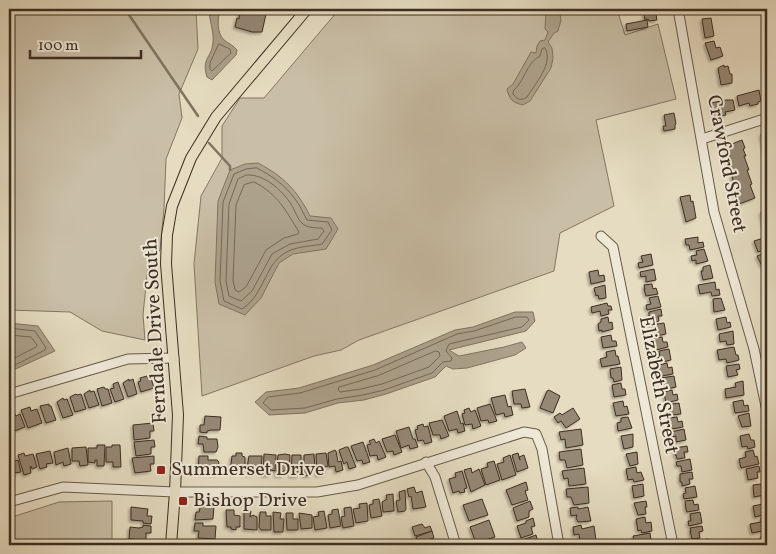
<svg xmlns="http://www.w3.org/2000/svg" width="776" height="554" viewBox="0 0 776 554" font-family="Vollkorn,serif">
  <defs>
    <filter id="shadow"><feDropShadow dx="-2" dy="2" stdDeviation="1" flood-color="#0004"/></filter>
  </defs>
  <rect width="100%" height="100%" fill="#e5dcc1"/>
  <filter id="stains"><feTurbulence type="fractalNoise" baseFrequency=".004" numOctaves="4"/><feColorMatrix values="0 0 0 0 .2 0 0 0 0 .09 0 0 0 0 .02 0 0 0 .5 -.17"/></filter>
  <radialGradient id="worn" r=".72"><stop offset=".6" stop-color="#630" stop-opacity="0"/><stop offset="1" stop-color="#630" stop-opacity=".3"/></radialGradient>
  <g fill="#c9bea6" stroke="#847664">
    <polygon points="9,9 196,9 198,49 179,94 182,118 166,159 164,209 160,250 148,265 143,315 145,340 102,331 70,312 9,310"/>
    <polygon points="337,9 617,9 625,35 658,24 676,99 596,120 614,206 560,233 554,271 359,340 341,350 314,356 202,396 194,264 201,196 222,158 222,126 240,98 264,98 336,13"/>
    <polygon points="112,501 112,545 9,545 9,518 59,502"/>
  </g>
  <g fill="#aca18b" stroke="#807361">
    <path d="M209 9H220C218 19 216 32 224 40 229 44 233 45 237 50L236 55 212 80 207 77C201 58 212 58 213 42 214 31 209 20 209 9Z"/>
    <path d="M546 9H559L561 20 558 31 554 33 548 42 552 48 553 58 551 68 530 101 523 105C513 103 509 99 507 89L513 84 531 52 536 53 537 46 540 41 545 40 548 32 545 29Z"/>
    <path d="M258 163C284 177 297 190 310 216L331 218 338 229 326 249 293 254 279 263 261 298 245 315 219 304 215 282 218 201 230 170 245 164Z"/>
    <polygon points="515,312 533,312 535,321 526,331 449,350 459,356 504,347 522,342 526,348 515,355 467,368 453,369 446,366 435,377 386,394 364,400 338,403 305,413 269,415 255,402 266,392 299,388 373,365 455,330 473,327"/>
    <polygon points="9,323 38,326 55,351 9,372"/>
  </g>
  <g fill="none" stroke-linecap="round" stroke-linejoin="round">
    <g stroke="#756856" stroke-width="1">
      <polygon points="219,44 230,49 231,53 212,71 210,69 210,63"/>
      <path d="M545 48C554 63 535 84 527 97 520 101 518 100 513 94V91C525 81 526 63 540 56L542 49Z"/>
      <path d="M257 168C272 176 285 185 295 199 300 205 303 213 307 220L328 222 332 230 322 244C313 246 301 246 291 250 264 260 266 294 242 309L224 301 220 281 223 202 234 174 246 169Z"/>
      <path d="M247 175C264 174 282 190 291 204 295 210 297 219 303 224 308 228 316 228 322 228L324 231 318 239 290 244 272 254 252 291 241 301 229 296 226 281 229 204 238 179Z"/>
      <path d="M254 182C278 194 286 211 299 232L298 234 284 238 266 250 246 287 239 292 235 290 233 280 236 205 244 185Z"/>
      <polygon points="516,317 527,317 529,320 522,327 449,344 446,351 452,358 451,361 443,362 432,373 384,390 363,395 337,399 305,408 271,410 263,403 268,397 300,393 375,370 457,334 474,331"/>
      <polyline points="9,328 35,331 46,348 45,350 9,368"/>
      <polyline points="9,335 31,337 37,345 36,347 9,361"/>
      <polygon points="436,351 439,352 440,356 429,367 382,384 361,389 340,392 338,390 339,387 377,376"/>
    </g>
    <g stroke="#807361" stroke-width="2.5">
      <polyline points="125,9 198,116"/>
      <polyline points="209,143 230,166 230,170"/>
    </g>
  </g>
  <g fill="#958874" stroke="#3e2e21" filter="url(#shadow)">
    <polygon points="240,9 265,9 264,14 266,14 262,32 252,32 235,27 237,18 239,19"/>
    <polygon points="646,9 655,9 657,20 649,21 648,19 645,20 644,14 647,13"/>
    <polygon points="711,18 714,36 705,38 702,19"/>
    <polygon points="647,20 648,27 627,31 626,24"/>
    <polygon points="714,41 716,48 720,47 723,56 711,60 705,43"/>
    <polygon points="724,65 724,67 728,66 730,74 732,74 732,83 721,85 718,68"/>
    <polygon points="759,90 761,101 758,102 758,104 750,106 749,103 739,106 737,96"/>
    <polygon points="726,100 733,100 735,110 725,112 726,115 718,116 717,114 713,115 711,103"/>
    <polygon points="674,113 676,124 675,125 675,129 664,131 663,126 666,126 664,115"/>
    <polygon points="767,133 767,168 761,134"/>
    <polygon points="742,140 745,148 743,149 746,156 744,156 749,170 747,170 752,184 750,185 755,198 739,204 736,196 736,188 738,187 737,185 735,186 733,181 732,175 734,174 730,163 730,160 731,159 727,149 728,148 727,146"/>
    <polygon points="690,195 691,202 693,201 696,218 686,222 680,197"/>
    <polygon points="767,211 767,226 764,227 761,212"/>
    <polygon points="698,237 698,243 703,242 704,247 690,250 689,245 686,245 685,239"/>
    <polygon points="767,237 767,249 758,252 754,241"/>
    <polygon points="704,249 708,261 696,264 696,260 692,261 691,256 697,255 696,251"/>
    <polygon points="767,252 767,264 762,266 757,256"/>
    <polygon points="651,254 653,265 639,268 638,263 643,262 641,256"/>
    <polygon points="710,265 713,278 703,280 701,271 703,271 703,267"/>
    <polygon points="654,269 656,280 646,282 646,276 641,277 640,272"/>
    <polygon points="598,270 599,276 604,275 605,281 591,284 589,272"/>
    <polygon points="715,282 716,290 719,289 720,295 712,296 711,292 700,294 698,285"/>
    <polygon points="652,284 653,289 656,288 658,294 646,296 644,289 645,289 644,285"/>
    <polygon points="605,285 606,298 599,299 598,295 596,296 594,288"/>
    <polygon points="658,296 661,307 647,310 646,305 651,304 649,298"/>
    <polygon points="721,298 725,310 714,312 713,299"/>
    <polygon points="607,303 608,306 611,306 612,310 608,310 609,314 601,316 600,311 592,313 591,307"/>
    <polygon points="661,309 662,316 658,316 659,321 651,323 649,319 649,312"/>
    <polygon points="608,317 609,323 612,322 613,329 602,332 602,330 599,331 598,324 601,322 601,319"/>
    <polygon points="726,317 727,323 730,322 731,327 718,330 716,319"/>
    <polygon points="664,323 666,334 656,336 656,330 652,330 651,325"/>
    <polygon points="733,331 734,344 727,345 726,341 720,342 719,334"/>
    <polygon points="611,335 612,341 616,341 617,346 603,348 601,337"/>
    <polygon points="662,337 663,342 667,342 668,347 656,350 653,342 655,342 654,338"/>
    <polygon points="734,347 736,355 738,355 739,360 727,363 726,359 719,360 717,350"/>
    <polygon points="669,349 671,360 658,363 657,358 660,357 659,351"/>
    <polygon points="615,350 616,356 618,356 620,364 602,367 600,359 607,357 606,352"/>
    <polygon points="667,363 668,368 672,367 673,374 662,376 659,369 660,369 659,365"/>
    <polygon points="739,364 740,369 736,370 738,375 728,377 726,366"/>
    <polygon points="621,367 622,380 614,382 613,378 611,378 610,369"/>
    <polygon points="147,376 148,379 151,378 154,388 141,392 138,382 141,381 140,378"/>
    <polygon points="674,376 676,387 666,389 665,382 662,383 661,378"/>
    <polygon points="129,379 129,381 133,379 137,394 128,397 123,383"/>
    <polygon points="743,381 744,395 726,398 725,389 736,387 735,383"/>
    <polygon points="118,382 124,399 115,402 110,389 114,388 113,384"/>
    <polygon points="621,383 622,389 625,389 626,395 614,397 612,385"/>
    <polygon points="104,387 105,389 108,389 112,403 102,406 97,389"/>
    <polygon points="525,389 530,407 522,408 521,404 514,404 512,391"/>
    <polygon points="90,390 90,392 94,391 99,405 89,408 84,394"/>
    <polygon points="549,390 560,396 553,413 540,408 547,391"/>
    <polygon points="672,390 673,395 677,394 678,400 666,403 664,392"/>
    <polygon points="76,394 77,395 81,394 86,409 75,412 70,397"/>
    <polygon points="505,395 508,407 511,406 513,415 505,417 504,413 496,415 491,398"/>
    <polygon points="63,398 64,400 67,399 73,415 63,418 57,402"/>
    <polygon points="743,400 744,406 748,405 749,411 735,413 733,402"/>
    <polygon points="623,401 624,407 627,406 629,414 616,416 613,403"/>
    <polygon points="679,403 681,414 671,415 670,409 666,410 666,405"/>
    <polygon points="49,404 49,406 51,406 56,420 46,423 40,406"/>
    <polygon points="490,404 497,421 489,423 488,420 481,421 477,408"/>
    <polygon points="30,407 31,411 37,409 42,423 28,428 21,410"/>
    <polygon points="469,408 471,412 475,410 481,426 473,429 472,424 465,425 462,414 465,413 464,410"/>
    <polygon points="573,408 580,419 566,428 561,421 558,423 554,417 560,413 562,415"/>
    <polygon points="457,411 461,424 463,423 465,431 458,433 457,429 449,431 444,416"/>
    <polygon points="14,412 16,416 20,414 25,427 12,432 9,422 9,414"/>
    <polygon points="749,413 751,426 742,427 738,416"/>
    <polygon points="205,416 221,417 220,430 211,430 207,431 207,433 200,432 200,425 204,425"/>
    <polygon points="628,417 632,428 618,431 617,423 621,422 621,418"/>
    <polygon points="677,417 678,422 682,421 683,427 672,429 669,418"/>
    <polygon points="442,420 449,436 441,439 440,435 433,435 429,423"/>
    <polygon points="153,423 154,431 150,431 150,438 134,440 133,425"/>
    <polygon points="423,424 424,427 428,426 432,442 425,444 423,440 418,441 415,430 418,429 417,426"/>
    <polygon points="409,427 413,439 415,439 418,447 410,449 409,445 401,448 396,431"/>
    <polygon points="581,429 583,445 566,448 565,439 561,440 559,432"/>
    <polygon points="684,429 686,440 676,442 676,436 672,437 671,432"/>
    <polygon points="633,434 633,447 624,449 621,436"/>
    <polygon points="749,434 751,440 754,440 755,447 748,449 747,446 742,447 740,436"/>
    <polygon points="395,435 402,452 394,455 393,451 387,452 382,439"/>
    <polygon points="199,436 207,437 207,439 217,439 218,447 216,452 204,452 203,444 198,444"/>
    <polygon points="374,439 376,443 379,441 386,457 378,460 377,455 370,456 367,445 371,444 369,441"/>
    <polygon points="154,440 155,447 151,447 151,454 136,456 134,442"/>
    <polygon points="363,442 370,462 363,464 362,460 357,461 351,446"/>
    <polygon points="97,445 105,445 104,466 97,466 97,460 95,460 95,463 88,462 88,448 97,448"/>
    <polygon points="112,445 120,445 121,467 113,467 113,462 106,462 106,447 112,447"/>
    <polygon points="687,446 688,452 684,452 685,458 677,459 676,455 675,455 675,448"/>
    <polygon points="86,447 88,465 80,466 79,461 72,461 72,448"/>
    <polygon points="346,447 348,447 356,467 349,469 347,462 344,464 343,462 339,450"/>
    <polygon points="68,448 71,464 64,466 63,462 56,465 54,452"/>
    <polygon points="581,449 583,465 567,468 565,460 560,460 559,452"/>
    <polygon points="335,450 336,451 338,462 341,461 343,470 336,472 335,466 329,467 328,453"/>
    <polygon points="753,450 755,457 757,456 759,464 741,468 739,459 746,457 745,452"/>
    <polygon points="50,451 53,463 46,464 47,467 40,469 36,454"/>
    <polygon points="637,452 638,464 630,466 626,454"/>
    <polygon points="24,453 25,456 33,454 37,467 32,469 31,466 30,467 31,473 24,475 18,455"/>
    <polygon points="236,453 242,453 242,456 245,457 245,468 238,469 238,473 230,473 232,456 236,456"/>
    <polygon points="326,453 328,466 324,467 325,474 317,475 316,454"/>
    <polygon points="518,453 520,460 519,457 524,455 528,468 517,472 512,455"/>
    <polygon points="264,454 276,455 275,471 270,470 270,475 263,475"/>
    <polygon points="285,454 290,455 289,471 283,471 283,476 276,475 278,455"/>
    <polygon points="314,454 315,468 311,469 311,475 304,476 304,455"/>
    <polygon points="292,455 301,455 301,469 298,469 298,476 291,476"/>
    <polygon points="510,455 516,475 502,480 497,464 504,462 503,458"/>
    <polygon points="154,456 154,464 150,464 151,471 135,473 132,458"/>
    <polygon points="199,456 208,456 208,460 217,460 219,462 217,474 198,473"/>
    <polygon points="249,456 262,456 261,470 257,471 254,468 254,474 246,474"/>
    <polygon points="690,459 692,470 682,472 681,466 677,466 676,462"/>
    <polygon points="11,460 12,462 18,460 21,472 14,473 15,477 9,478 9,461"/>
    <polygon points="494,461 500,480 486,485 481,469 488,467 487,463"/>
    <polygon points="759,466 760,472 757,472 758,478 748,480 746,469"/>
    <polygon points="636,467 637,473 641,472 644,480 634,482 633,479 628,480 626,469"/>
    <polygon points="471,468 472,473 479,469 485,485 471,492 464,470"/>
    <polygon points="584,468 586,484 569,486 568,478 564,479 562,471"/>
    <polygon points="462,471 467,488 464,489 465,492 460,493 459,491 453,493 449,479 456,477 455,473"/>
    <polygon points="692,472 693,479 689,479 690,484 682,486 682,482 680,482 680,474"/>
    <polygon points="526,482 528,490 525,491 528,500 512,505 506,490"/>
    <polygon points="643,484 644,496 634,498 632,486"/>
    <polygon points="761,484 764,495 754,497 753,485"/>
    <polygon points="695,486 697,497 684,499 683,494 686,493 685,488"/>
    <polygon points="414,487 416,493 422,491 426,507 413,509 411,496 409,497 407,489"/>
    <polygon points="588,487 589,503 574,505 571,497 567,497 566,489"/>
    <polygon points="405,490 406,509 405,511 398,512 396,501 400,500 399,492"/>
    <polygon points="393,494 394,511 383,512 382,502 387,499 386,495"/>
    <polygon points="379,499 382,516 371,518 369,505 373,504 373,500"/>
    <polygon points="482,499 488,515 469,521 463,505"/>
    <polygon points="693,500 694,505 698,504 699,510 687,512 686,509 685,501"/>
    <polygon points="530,501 533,509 529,511 529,517 517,521 513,508"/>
    <polygon points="646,501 647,507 645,507 646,514 638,515 634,503"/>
    <polygon points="367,503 368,521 356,523 353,509 360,508 359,504"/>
    <polygon points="763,504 764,510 767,509 767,514 755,517 753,506"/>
    <polygon points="201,505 214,506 213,519 195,520 196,512 199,512"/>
    <polygon points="131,507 148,509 147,516 152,516 151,524 143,523 143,521 131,520"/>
    <polygon points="351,507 354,526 343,528 341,517 345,516 344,508"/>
    <polygon points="578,507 578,509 588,507 591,521 578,522 576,518 577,515 571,516 570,508"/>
    <polygon points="338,509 341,526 330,528 328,515 332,514 332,510"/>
    <polygon points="226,510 234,510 234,515 240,516 240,527 236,527 236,530 231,529 231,527 227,527"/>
    <polygon points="244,511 251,511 250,517 253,515 257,517 257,530 244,529"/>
    <polygon points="324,511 327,528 315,530 313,517 319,516 318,512"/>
    <polygon points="260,512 266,512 266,516 271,516 271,530 261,530 259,527"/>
    <polygon points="273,512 281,513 280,519 284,519 283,532 274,532"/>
    <polygon points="700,512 702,523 689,526 688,521 691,521 690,514"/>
    <polygon points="286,513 293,513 293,519 298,519 298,530 287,530"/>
    <polygon points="299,513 312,515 312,528 301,529"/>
    <polygon points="645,517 646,523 651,522 652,531 642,533 641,530 638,531 636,519"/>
    <polygon points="767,517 767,530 752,533 750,524 761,522 761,518"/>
    <polygon points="533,518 535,526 531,527 533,534 521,538 517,526 526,523 526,521"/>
    <polygon points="489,520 495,537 476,543 470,527"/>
    <polygon points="195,523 203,523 203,526 216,526 215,539 198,538 199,531 194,531"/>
    <polygon points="422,524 425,528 430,526 432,531 415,536 412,527"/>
    <polygon points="143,525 151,526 151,533 146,533 146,540 129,539 130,527 139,528 143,527"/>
    <polygon points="581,525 582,529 594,526 596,540 580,542 579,534 574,535 573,527"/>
    <polygon points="702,526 703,531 699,532 700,538 692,539 690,531 691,531 690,528"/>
    <polygon points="432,531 434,538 427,540 428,543 419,545 416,537"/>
    <polygon points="650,533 651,541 653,541 654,545 646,545 646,543 635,545 633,536"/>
    <polygon points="536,535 538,543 534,544 534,545 522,545 520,541"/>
    <polygon points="767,535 767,545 762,545 761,536"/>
    <polygon points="708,539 709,544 706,545 693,545 692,542"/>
    <polygon points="194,540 212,542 212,545 194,545"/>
    <polygon points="142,541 150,542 150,545 132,545 132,543 142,544"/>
  </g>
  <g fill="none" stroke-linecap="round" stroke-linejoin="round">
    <g stroke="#685a49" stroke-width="11">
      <g id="minor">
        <polyline points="678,9 714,212 754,349 767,411"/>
        <polyline points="702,139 767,118"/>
        <polyline points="601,236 613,247 673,545"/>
        <polyline points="9,394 128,359 174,358"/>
        <polyline points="426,462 435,477 456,545"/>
        <polyline points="9,502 63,487 175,492 317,492 358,485 524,432 536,434 542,449 559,545"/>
      </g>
    </g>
    <g stroke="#3e2e21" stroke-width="12">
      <polyline id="major" points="171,545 175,492 178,415 166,264 167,235 172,206 191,158 216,117 307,9"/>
    </g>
    <use href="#minor" stroke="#eee8d7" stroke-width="9"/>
    <use href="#major" stroke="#e5dcc1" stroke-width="10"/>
  </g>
  <g fill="#8f2418" stroke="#eee8d7" stroke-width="2">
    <rect x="156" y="465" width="10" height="10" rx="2.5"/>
    <rect x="178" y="496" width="10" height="10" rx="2.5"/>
  </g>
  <g text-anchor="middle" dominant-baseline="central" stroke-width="4" stroke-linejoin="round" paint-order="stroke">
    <g font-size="20" fill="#3e2e21" stroke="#eee8d7">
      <text transform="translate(726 164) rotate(79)">Crawford Street</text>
      <text transform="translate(156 331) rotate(-93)">Ferndale Drive South</text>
      <text transform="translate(658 385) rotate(79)">Elizabeth Street</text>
    </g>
    <g font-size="20" fill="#3e2e21" stroke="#eee8d7" text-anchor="start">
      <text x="171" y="470">Summerset Drive</text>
      <text x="193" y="501">Bishop Drive</text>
    </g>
  </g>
  <rect width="776" height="554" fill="none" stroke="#e5dcc1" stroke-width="30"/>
  <rect x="10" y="10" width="756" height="534" fill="none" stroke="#3e2e21" stroke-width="2.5"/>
  <rect x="15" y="15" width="746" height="524" fill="none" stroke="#3e2e21"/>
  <path d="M30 50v8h111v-8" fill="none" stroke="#3e2e21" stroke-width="2.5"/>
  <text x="38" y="50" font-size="15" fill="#3e2e21" stroke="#eee8d7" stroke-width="4" paint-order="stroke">100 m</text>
  <rect width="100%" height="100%" filter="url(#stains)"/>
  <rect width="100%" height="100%" fill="url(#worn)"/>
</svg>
